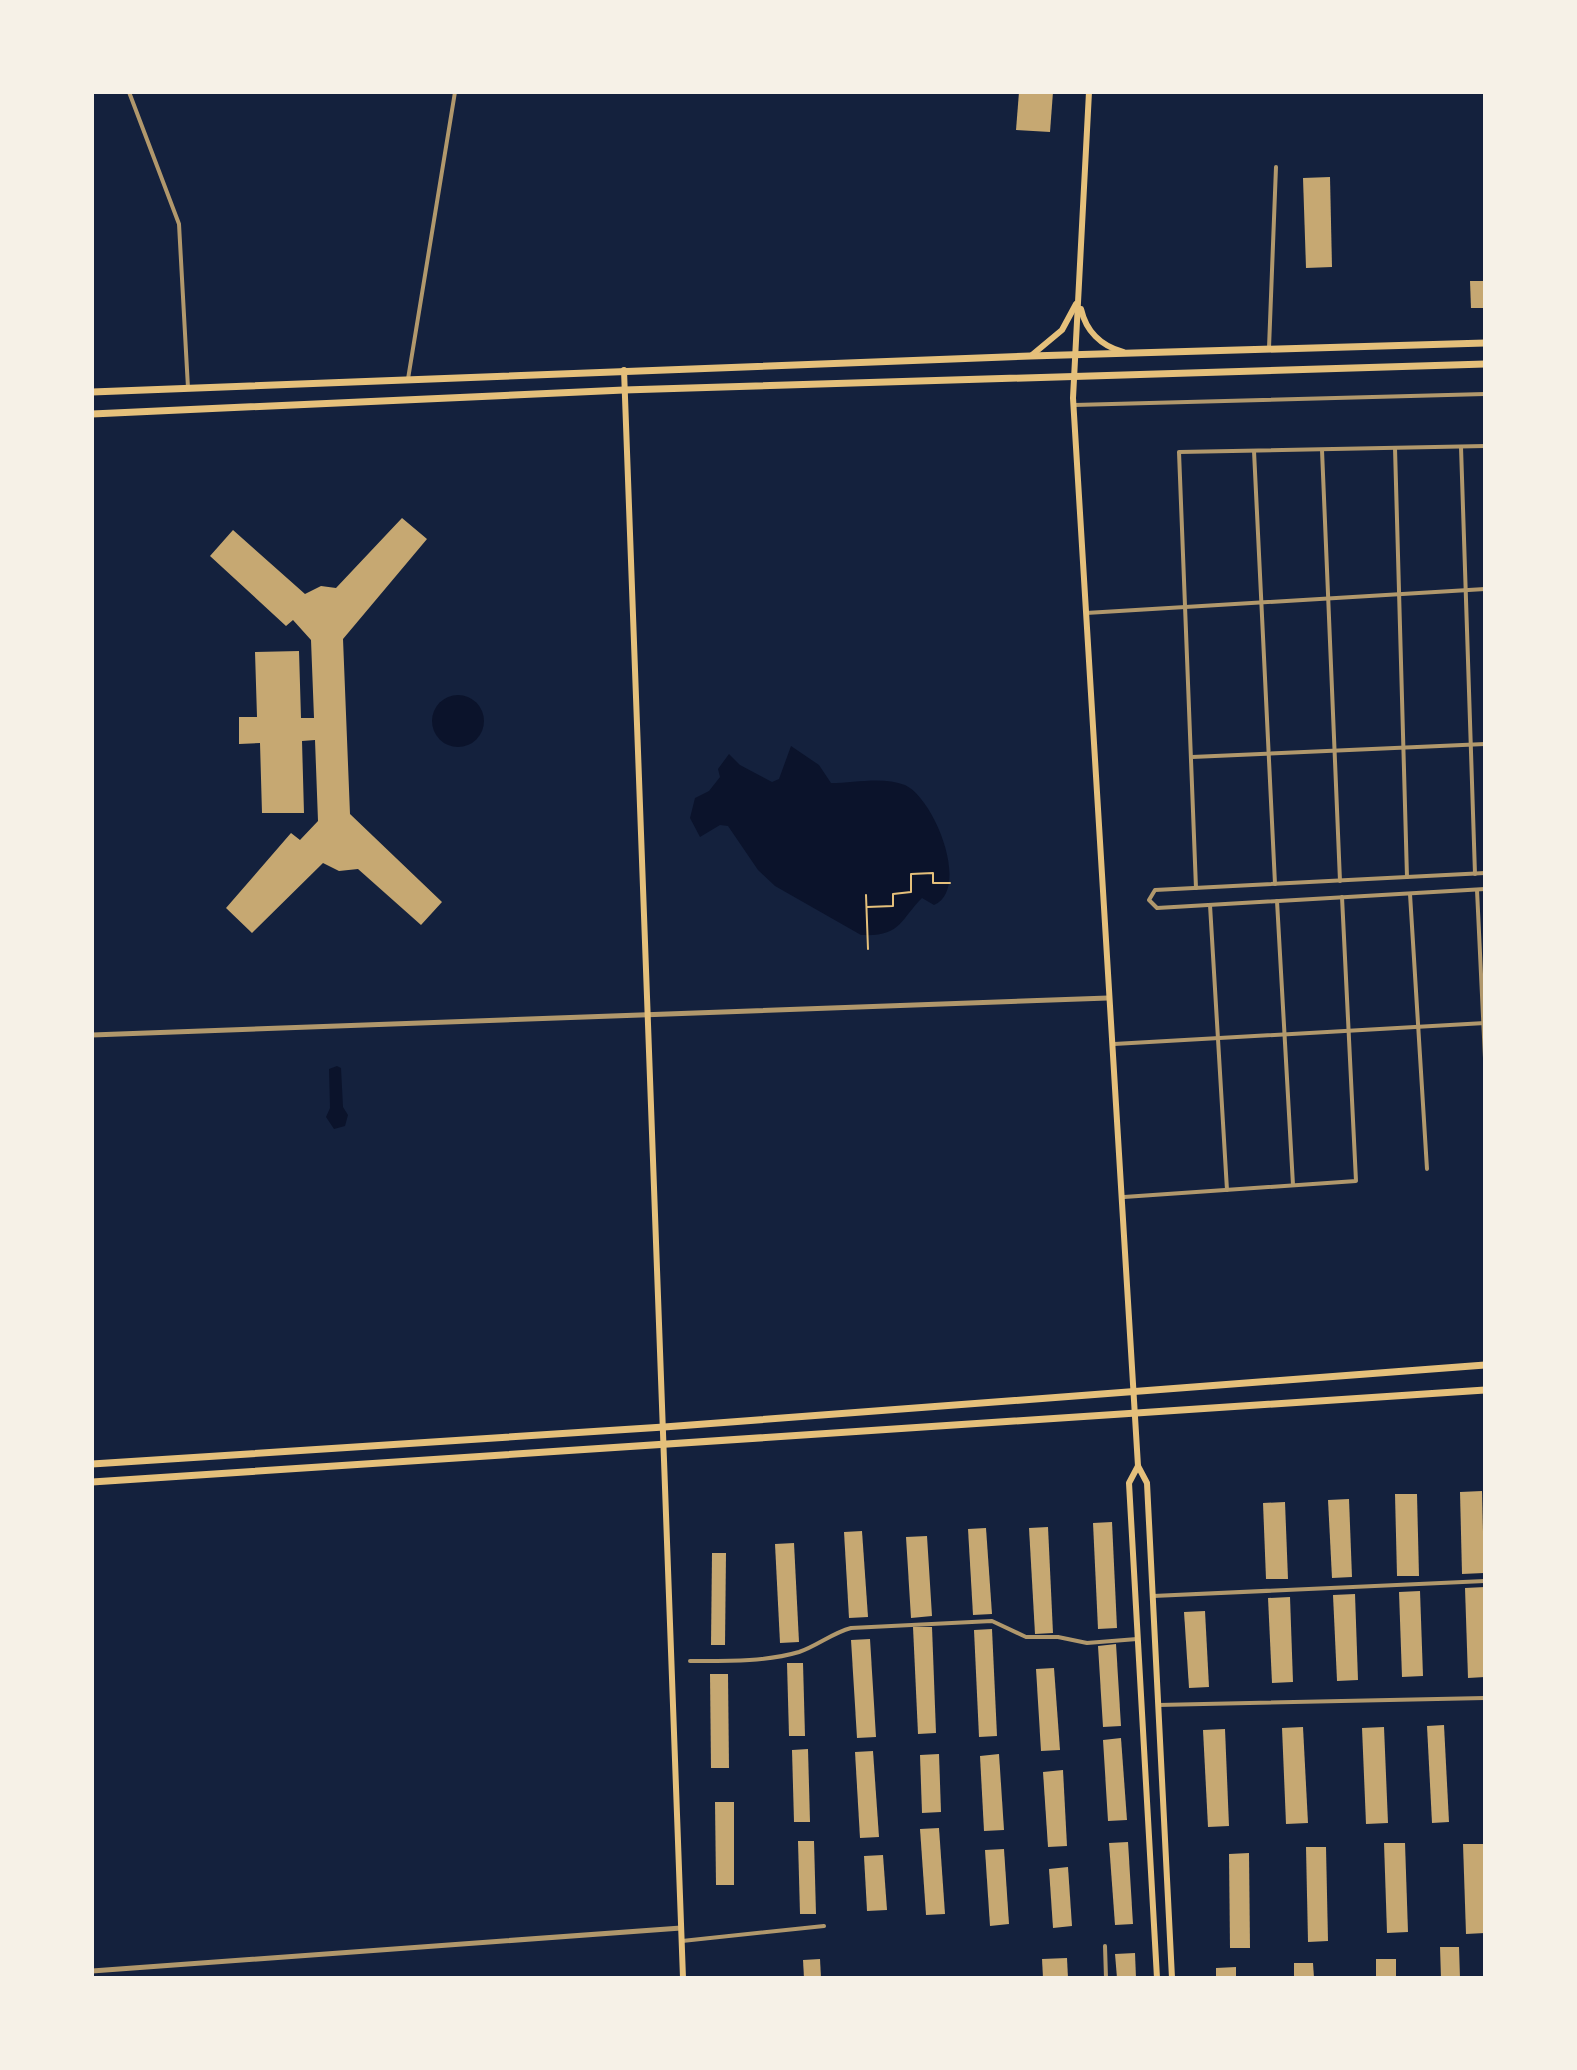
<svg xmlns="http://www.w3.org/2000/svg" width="1577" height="2070" viewBox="0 0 1577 2070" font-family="Inter,sans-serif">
  <rect width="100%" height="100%" fill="#14213d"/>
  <g fill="#0b132b">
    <circle cx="458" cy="721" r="26"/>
    <path d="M791 746 819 765 831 783C854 783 883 776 905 785 934 798 971 889 934 905L922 898C900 920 901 937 861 935L775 886 758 870 728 826 720 825 700 837 690 818 695 798 709 791 720 777 718 769 729 754 740 765 772 782 779 779Z"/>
    <polygon points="337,1066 341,1068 343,1107 348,1115 345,1126 334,1129 326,1117 330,1108 329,1069"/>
  </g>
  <g fill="#c6a872">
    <polygon points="1019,92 1053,92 1050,132 1016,130"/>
    <polygon points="1330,177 1332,267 1306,268 1303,178"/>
    <polygon points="1470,281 1485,281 1485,308 1471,308"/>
    <polygon points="402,518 427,539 343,639 350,814 442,902 421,925 358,869 339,871 323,863 252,933 226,908 291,833 300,840 318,821 315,740 302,741 304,813 262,813 260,743 239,744 239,717 257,717 255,652 299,651 301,718 314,718 311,640 293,620 286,626 210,556 233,530 305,594 321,586 336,588"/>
    <polygon points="1482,1491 1484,1573 1462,1574 1460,1492"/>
    <polygon points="1395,1494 1417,1494 1419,1576 1397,1576"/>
    <polygon points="1349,1499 1352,1577 1332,1578 1328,1500"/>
    <polygon points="1285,1502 1288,1579 1266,1579 1263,1503"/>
    <polygon points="1112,1522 1117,1628 1098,1629 1093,1523"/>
    <polygon points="1048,1527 1053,1633 1035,1634 1029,1528"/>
    <polygon points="986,1528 992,1614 973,1615 968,1529"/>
    <polygon points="862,1531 868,1617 849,1618 844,1532"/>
    <polygon points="927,1536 932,1616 911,1618 906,1537"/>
    <polygon points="794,1543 799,1642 780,1643 775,1544"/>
    <polygon points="712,1553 726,1553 725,1645 711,1645"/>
    <polygon points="1485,1587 1485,1677 1468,1678 1465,1588"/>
    <polygon points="1420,1591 1423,1676 1402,1677 1399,1592"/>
    <polygon points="1355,1594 1358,1680 1337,1681 1333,1595"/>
    <polygon points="1290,1597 1293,1682 1272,1683 1268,1598"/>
    <polygon points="1205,1611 1209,1687 1189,1688 1184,1612"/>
    <polygon points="913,1627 932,1627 936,1733 918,1734"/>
    <polygon points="992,1629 997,1736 979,1737 974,1630"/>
    <polygon points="870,1639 876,1737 857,1738 851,1640"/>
    <polygon points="1116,1644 1121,1726 1103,1727 1098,1646"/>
    <polygon points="787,1663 803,1663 805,1736 789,1736"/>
    <polygon points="1054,1668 1060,1750 1041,1751 1036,1669"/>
    <polygon points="710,1674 728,1674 729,1768 711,1768"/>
    <polygon points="1444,1725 1449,1822 1432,1823 1427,1726"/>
    <polygon points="1303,1727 1308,1823 1286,1824 1282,1728"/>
    <polygon points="1384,1727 1388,1823 1366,1824 1362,1728"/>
    <polygon points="1225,1729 1229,1826 1208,1827 1203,1730"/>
    <polygon points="1121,1738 1127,1820 1108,1821 1103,1740"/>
    <polygon points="808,1749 810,1822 794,1822 792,1750"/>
    <polygon points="873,1751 879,1837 860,1838 855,1752"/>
    <polygon points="939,1754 941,1812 922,1813 920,1755"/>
    <polygon points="999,1754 1004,1830 984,1831 980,1756"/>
    <polygon points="1063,1770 1067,1846 1048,1847 1043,1772"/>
    <polygon points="715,1802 734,1802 734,1885 716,1885"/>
    <polygon points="939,1828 945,1914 926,1915 920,1829"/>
    <polygon points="798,1841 814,1841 816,1914 800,1914"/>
    <polygon points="1128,1842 1133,1924 1115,1925 1109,1843"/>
    <polygon points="1384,1843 1405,1843 1408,1932 1387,1933"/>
    <polygon points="1463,1844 1484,1844 1485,1933 1466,1934"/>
    <polygon points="1306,1847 1326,1847 1328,1941 1308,1942"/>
    <polygon points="1004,1849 1009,1924 990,1926 985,1850"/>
    <polygon points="1249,1853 1250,1948 1230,1948 1229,1854"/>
    <polygon points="883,1855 887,1910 867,1911 864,1856"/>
    <polygon points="1068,1867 1072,1926 1053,1928 1049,1869"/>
    <polygon points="1440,1947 1459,1947 1460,1978 1441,1978"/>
    <polygon points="1135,1953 1136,1978 1117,1978 1115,1954"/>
    <polygon points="1067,1958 1068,1978 1043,1978 1042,1959"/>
    <polygon points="820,1959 821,1978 804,1978 803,1960"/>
    <rect x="1376" y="1959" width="20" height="19"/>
    <polygon points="1294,1963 1313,1963 1314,1978 1294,1978"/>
    <polygon points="1236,1967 1236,1978 1216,1978 1216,1968"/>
  </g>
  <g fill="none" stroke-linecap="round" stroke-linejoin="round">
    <g stroke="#e5c07b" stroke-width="2">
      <polyline points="866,895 868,949"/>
      <polyline points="867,907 893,906 893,894 911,892 911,874 933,873 933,883 950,883"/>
    </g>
    <g stroke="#b1986c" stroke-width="4">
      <polyline points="129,92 179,224 188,388"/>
      <polyline points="1269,348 1276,167"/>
      <polyline points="408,379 455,92"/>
      <polyline points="1074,405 1485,394"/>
      <polyline points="1461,447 1475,874"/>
      <polyline points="1395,448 1407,877"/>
      <polyline points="1322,450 1340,881"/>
      <polyline points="1254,451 1275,884"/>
      <polyline points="1086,613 1485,589"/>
      <polyline points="1192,757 1485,744"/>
      <polyline points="1485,873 1155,890 1149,900 1157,908 1485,889"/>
      <polyline points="1196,888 1179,452 1485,446"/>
      <polyline points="1477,890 1485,1058"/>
      <polyline points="1410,894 1427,1169"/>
      <polyline points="1277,901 1293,1185"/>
      <polyline points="1210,905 1227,1190"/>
      <polyline points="1114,1044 1485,1023"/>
      <polyline points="1124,1197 1356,1181 1342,897"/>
      <polyline points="1153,1596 1485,1581"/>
      <path d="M690 1661C725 1661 765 1662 799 1652 817 1646 832 1633 851 1628L992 1621 1026 1637H1058L1087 1643 1137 1639"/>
      <polyline points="1158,1705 1485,1698"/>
      <polyline points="682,1941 824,1926"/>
      <polyline points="1105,1946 1106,1978"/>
    </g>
    <g stroke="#b1986c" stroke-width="5">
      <polyline points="92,1035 1108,998"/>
      <polyline points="92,1971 681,1928"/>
    </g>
    <g stroke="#e5c07b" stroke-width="6">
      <polyline points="1089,92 1073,398 1138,1466"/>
      <path d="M1081 309C1086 331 1101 346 1123 352"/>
      <polyline points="1032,355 1062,330 1076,304"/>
      <polyline points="624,370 683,1978"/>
      <polyline points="1157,1978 1129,1483 1138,1466 1147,1483 1172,1978"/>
    </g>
    <g stroke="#e5c07b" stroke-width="7">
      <polyline points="92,392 1030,356 1485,343"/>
      <polyline points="92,414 624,390 1485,364"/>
    </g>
    <g stroke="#e5c07b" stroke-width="7">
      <polyline points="92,1464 664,1427 1485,1365"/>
      <polyline points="92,1482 1485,1390"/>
    </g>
  </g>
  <rect width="1577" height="2070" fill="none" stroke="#f6f1e7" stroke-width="188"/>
</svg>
